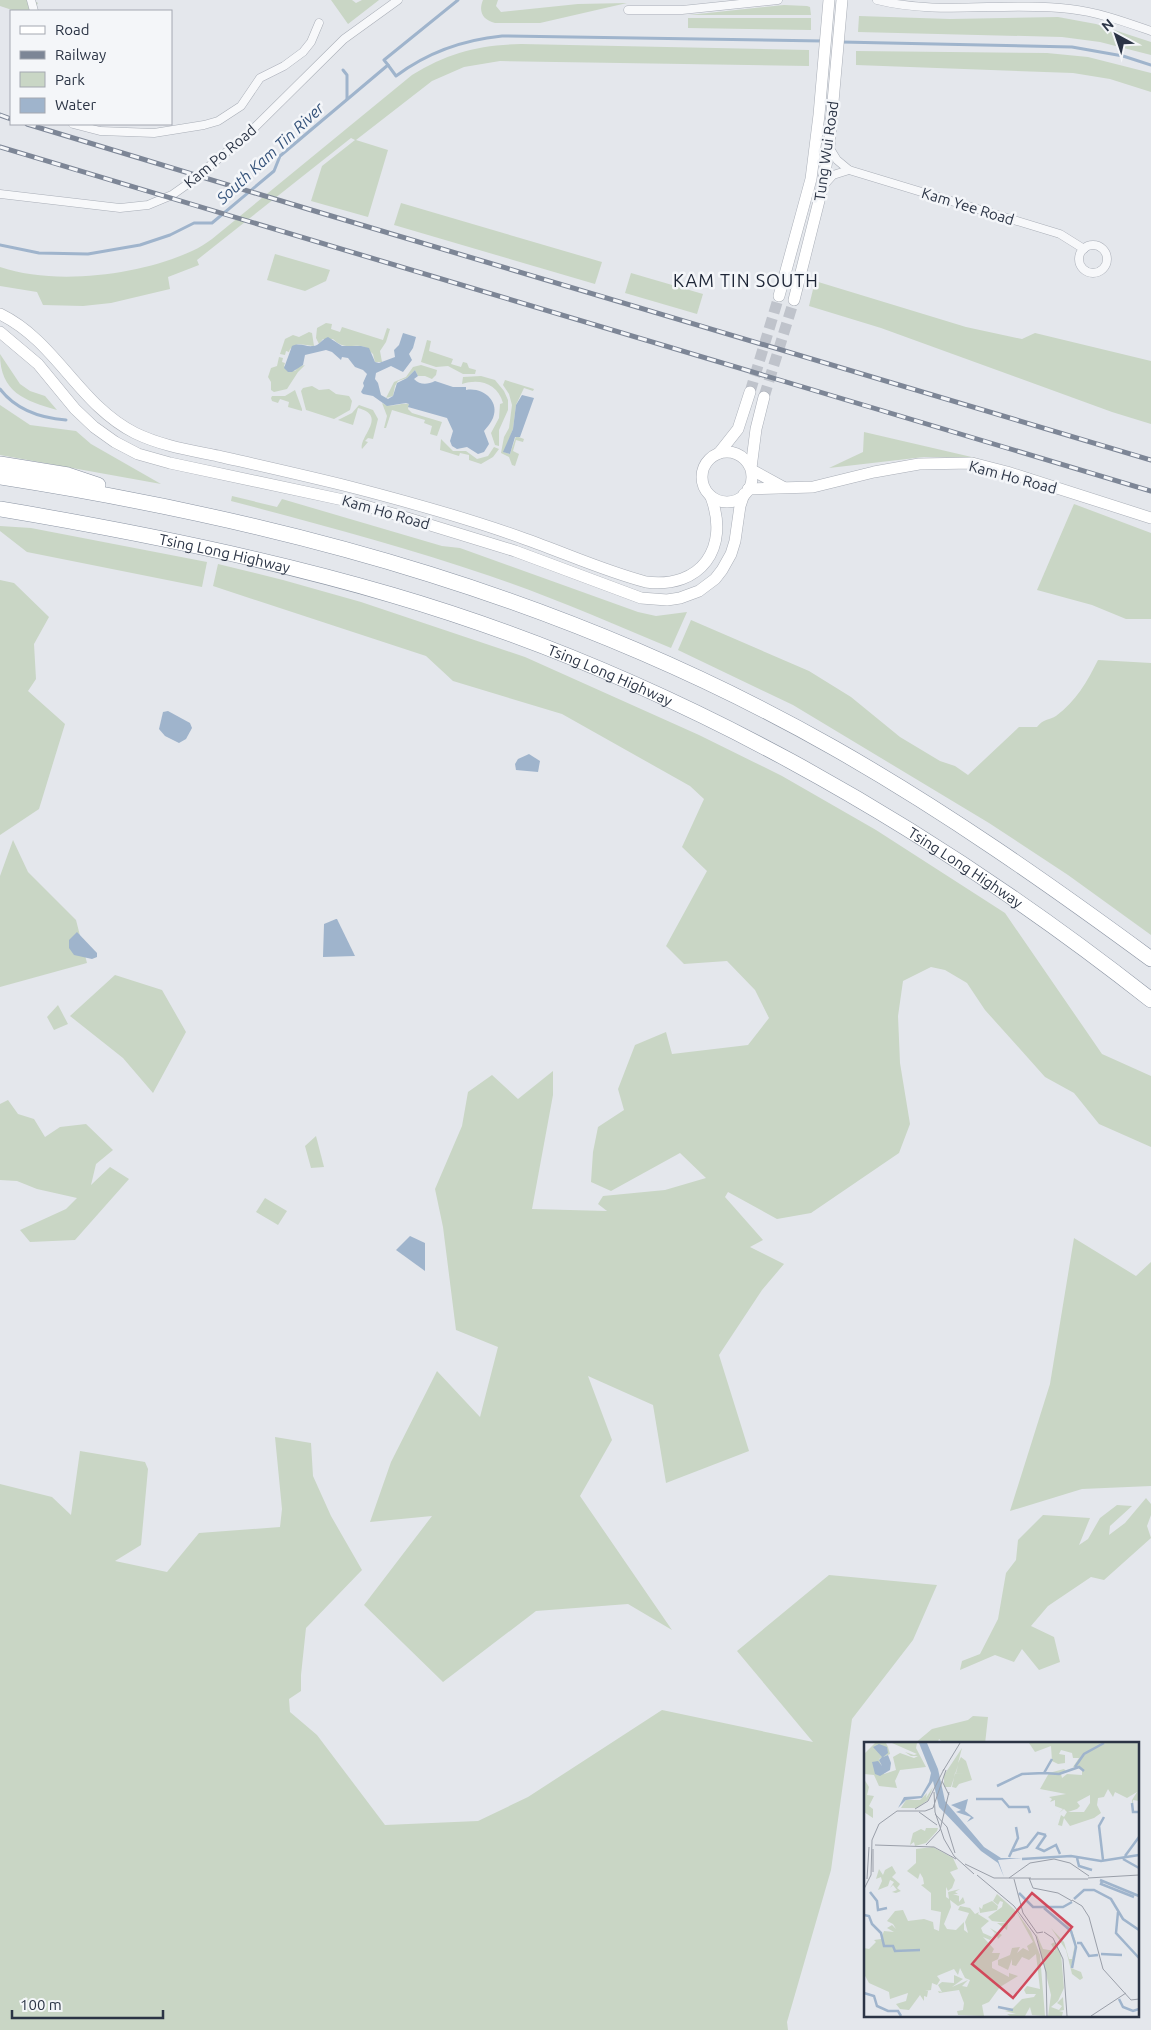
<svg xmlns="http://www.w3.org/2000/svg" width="1151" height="2030" viewBox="0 0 1151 2030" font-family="Ubuntu,sans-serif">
  <rect width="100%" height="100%" fill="#e4e7ec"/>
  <g fill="#c9d6c5">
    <polygon points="0,0 33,0 38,3 34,11 15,11 0,6"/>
    <polygon points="331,0 352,0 356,3 362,0 379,0 348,24"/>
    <path d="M483 0H498L496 6 501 12 578 4 627 3 540 23H495C483 20 478 12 483 0Z"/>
    <polygon points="784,5 807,6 810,7 811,15 689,15"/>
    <polygon points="859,16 950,19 1058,17 1096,24 1151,42 1151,55 1100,42 1062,37 858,32"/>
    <polygon points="688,18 811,18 811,30 688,28"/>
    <path d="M521 44 809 50V66L500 61 464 67 432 81 356 140 388 150 368 217 311 201 322 166 355 140 351 138 197 260 199 265 168 277 170 289 111 303 83 306 43 305 37 292 0 286V267C55 286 140 275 192 251 199 248 206 243 212 239L412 75C448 53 478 45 521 44Z"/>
    <polygon points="856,51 1047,53 1088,57 1151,73 1151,92 1110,79 1073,73 856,65"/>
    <polygon points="401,203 602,262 595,284 394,225"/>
    <polygon points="275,254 330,270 326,281 305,291 267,280"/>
    <polygon points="631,273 703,294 697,314 625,293"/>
    <polygon points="815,281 966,327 1022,339 1035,333 1151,361 1151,424 1112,412 881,328 809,306"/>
    <path d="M326 323 332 324 331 329 340 332 342 327 383 340 387 328 390 329 386 342 380 351 382 362H375L373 354 365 347C351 343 345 351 333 339H323L319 344 316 338 317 328Z"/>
    <polygon points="309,332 312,333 314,346 298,344 290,349 289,352 286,351 285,355 280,354 285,339 293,335 299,337"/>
    <polygon points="427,340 431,341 429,351 453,359 451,364 461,367 463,362 467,363 469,368 476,370 475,374 463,374 448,366 436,367 421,362"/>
    <path d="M0 354 20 384 30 391 45 396 57 410C25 401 0 392 0 354Z"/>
    <polygon points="279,357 283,358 282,362 285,363 284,366 295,371 298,367 305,365 298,372 287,389 274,392 271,390 271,382 268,377 271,368 277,366"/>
    <polygon points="421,365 437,370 436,375 432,379 425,376 418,376 415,370 407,378 398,381 395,386 393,396 386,398 394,382 406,377 413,367"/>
    <path d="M481 376 495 380 504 391 508 400V410L499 430V446L495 445 491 433 499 418 500 404 503 403C498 384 480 378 462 384L463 377Z"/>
    <polygon points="505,380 534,389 533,391 524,388 516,405 513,429 504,452 510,454 516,436 524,439 523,442 516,440 513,451 519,454 515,466 512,465 509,457 501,453 504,437 509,428 512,405 509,394 503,385"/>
    <polygon points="312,386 319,390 329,389 336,394 349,396 352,401 350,410 334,419 306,410 301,391 303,388"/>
    <polygon points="295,390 302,409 302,411 288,407 289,402 280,399 278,403 272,401 271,398 272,396 285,396"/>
    <path d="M382 403C392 409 399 402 409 404L408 409 412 413 442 422 437 436 430 434 432 426 424 423 425 420 392 410 386 428H384L387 416Z"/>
    <polygon points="0,405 30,425 76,431 91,444 161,484 0,455"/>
    <path d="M359 405 373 410 378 419 373 439 368 438 365 441 368 442 362 449C359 436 388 416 358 408L353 425 338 420 352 413Z"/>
    <polygon points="864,432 976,458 924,457 829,468 863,452"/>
    <polygon points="441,439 453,451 466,451 477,459 488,456 494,447 499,449 493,457 481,464 469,460 469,455 460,453 459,456 440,450"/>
    <path d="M232 496 277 507 282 499 442 546 460 548 638 612 656 616 687 612 671 648C611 623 552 597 490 576 405 547 318 524 231 501Z"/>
    <polygon points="1074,504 1151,533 1151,619 1126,619 1092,605 1037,590"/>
    <polygon points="0,526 31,528 207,562 202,587 27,552 0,531"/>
    <polygon points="218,564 283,580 361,602 525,657 699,735 782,776 876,830 1005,913 1102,1054 1151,1076 1151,1147 1099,1124 1074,1093 1045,1077 985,1010 967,983 945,970 931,967 903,981 898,1016 900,1063 910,1124 899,1153 811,1213 777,1219 728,1192 725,1197 763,1240 750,1247 784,1264 762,1290 719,1355 749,1451 666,1483 653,1405 588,1376 612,1440 580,1496 672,1630 628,1604 536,1611 443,1682 364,1605 432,1516 370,1522 391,1462 437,1371 480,1417 498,1347 456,1330 443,1227 435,1189 462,1126 468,1092 492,1075 518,1099 553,1071 553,1095 532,1209 607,1211 598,1204 603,1196 665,1190 706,1178 680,1153 611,1191 591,1182 593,1152 598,1127 624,1110 618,1089 635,1045 666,1032 672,1054 748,1045 769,1018 755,990 727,961 684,964 666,946 707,871 682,847 704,799 690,786 562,714 453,681 426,656 213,586"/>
    <polygon points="0,580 14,583 49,617 34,644 36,679 28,691 65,724 39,809 0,835"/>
    <path d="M691 620 809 671 851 697 900 737 940 761 955 766 968 775 1019 727H1037C1044 718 1048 721 1056 716 1076 701 1087 682 1098 660L1151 663V935L1068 875 989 823 793 705 678 650Z"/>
    <polygon points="13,840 28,872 76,920 87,963 0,987 0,876"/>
    <polygon points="115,975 162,990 186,1032 153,1093 123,1058 70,1016"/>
    <polygon points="58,1005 68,1024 54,1030 47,1017"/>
    <polygon points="8,1100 18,1114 34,1119 45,1137 60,1127 86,1124 113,1150 96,1164 91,1185 110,1167 129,1179 75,1240 30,1242 20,1230 66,1209 77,1198 37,1189 17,1181 0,1180 0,1104"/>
    <polygon points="316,1136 324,1167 311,1168 305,1146"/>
    <polygon points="265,1198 287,1211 278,1225 256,1212"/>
    <polygon points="1074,1238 1136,1276 1151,1262 1151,1486 1082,1489 1010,1511 1050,1384"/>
    <polygon points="275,1437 311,1443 313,1476 331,1516 362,1570 306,1628 301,1675 301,1691 289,1699 290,1712 317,1735 385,1825 478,1821 528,1797 662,1710 813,1742 737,1651 829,1575 937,1585 913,1640 852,1719 831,1870 787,2022 788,2030 0,2030 0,1484 52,1497 71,1515 80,1451 145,1462 148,1469 141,1545 115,1561 167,1572 199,1533 280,1527 282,1509"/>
    <polygon points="1146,1498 1151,1504 1151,1515 1147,1526 1151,1538 1104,1580 1091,1577 1048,1606 1031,1626 1054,1637 1060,1662 1039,1670 1022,1649 1014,1662 995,1655 960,1670 962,1661 980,1654 998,1619 1006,1573 1016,1560 1018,1540 1043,1515 1090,1518 1079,1545 1088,1539 1100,1518 1117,1505 1132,1506 1110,1526 1109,1535 1125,1523"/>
    <polygon points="973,1716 988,1717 985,1744 945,1744 939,1739 937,1744 914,1744 932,1729 968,1720"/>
  </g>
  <g fill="#9fb4cc">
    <path d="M403 333 416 337 413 348 409 354 412 360 403 372 391 366 376 373 375 379 378 383 381 395 388 399 393 396 397 383 407 378 415 370 418 376 414 379C420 385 427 385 435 381L453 387H466V390C483 387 500 401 493 418 491 423 487 427 484 431L489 444 484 452 478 454 467 447 457 449 452 446 450 441 453 431 447 418 408 407 409 404 406 403 387 406 373 396 363 394 361 392 364 386 363 383 367 374 363 370 355 367 348 358 342 357 341 360 332 352 326 350 305 355 303 365 292 372H288L284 368 292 346C300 342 305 347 313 346 319 346 322 339 328 337L342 346H361L369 348 375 362 379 363 395 357 394 350 399 345Z"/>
    <polygon points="522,395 534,398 520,437 515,437 510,454 503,452 513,429 516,405"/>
    <polygon points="168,711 190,723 192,728 186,739 179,743 165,736 159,729 163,712"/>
    <polygon points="529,754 540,761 538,772 516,770 515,764 518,759"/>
    <polygon points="336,919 337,919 355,956 323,957 324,924"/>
    <polygon points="77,932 97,953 97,957 92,959 74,955 69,948 69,940"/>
    <polygon points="410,1236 425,1243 425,1271 396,1250"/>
  </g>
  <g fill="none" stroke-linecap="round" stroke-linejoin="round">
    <g stroke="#9fb4cc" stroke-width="3">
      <polyline points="841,42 1072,47 1123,56 1151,65"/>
      <path d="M388 65 396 76C428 52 462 40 502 36L823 41"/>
      <polyline points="343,70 347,75 347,99"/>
      <polyline points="0,245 39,253 88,254 140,245 170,235 194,223 212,223 274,171 280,156 388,65 384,60 458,0"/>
      <path d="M0 389C16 410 40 418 66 420"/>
    </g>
    <g stroke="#bfc3cb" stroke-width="11" stroke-dasharray="11 5.5" stroke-linecap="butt">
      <polyline points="750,392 779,296"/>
      <polyline points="764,397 794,300"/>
    </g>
    <g stroke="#a9aeb7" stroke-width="9">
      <g id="street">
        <polyline points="31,0 34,11"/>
        <path d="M877 0C940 16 1006 1 1070 9 1098 12 1125 22 1151 31"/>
        <polyline points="628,10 682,10 778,0"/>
        <polyline points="73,124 100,131 154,133 204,125 218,121 241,106 260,78 284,66 303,52 311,42 319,23"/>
        <polyline points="829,147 837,160 849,170 1060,234 1084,249"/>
        <polyline points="824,185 833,175 849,170"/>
        <polyline points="0,194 120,208 148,205 172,195 189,183 247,135 344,39 398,0"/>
        <circle cx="1093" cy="259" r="14"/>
      </g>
    </g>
    <g stroke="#a9aeb7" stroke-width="12">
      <g id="secondary">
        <polyline points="779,296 811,179 819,115 829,0"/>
        <polyline points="794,300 823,185 829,147 842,0"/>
        <path d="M0 314C56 341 79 405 135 433 162 446 189 450 218 456 262 466 307 476 351 487 409 502 468 518 525 539 565 553 604 571 646 582 701 589 730 548 711 497"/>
        <polyline points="0,332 38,364 75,409 94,427 115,442 138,454 170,463 348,501 404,517 515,551 641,598 667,600 680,598 699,591 715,579 722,570 731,554 735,541 740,506 744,494"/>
        <circle cx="727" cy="477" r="25"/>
        <polyline points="719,453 738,429 750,392"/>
        <polyline points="751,468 756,429 764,397"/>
        <polyline points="752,470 783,487"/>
        <polyline points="748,489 813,487 874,472 919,464 972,463 1007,472 1151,518"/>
      </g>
    </g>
    <g stroke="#8b94a3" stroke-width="16">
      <g id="highway">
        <polyline points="0,464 68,475 98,485"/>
        <path d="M0 477C295 523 573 600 834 748 945 811 1049 884 1151 959"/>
        <path id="s1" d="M0 509C132 531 263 557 392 595 669 676 925 822 1151 1000"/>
      </g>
    </g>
    <use href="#street" stroke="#f7f8fa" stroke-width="8"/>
    <use href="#secondary" stroke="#fff" stroke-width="11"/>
    <use href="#highway" stroke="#fff" stroke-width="15"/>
    <g stroke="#7d8696" stroke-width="5">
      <g id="rail">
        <polyline points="0,115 11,119"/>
        <polyline points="27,124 308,209 1151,460"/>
        <polyline points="0,147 1151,491"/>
      </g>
    </g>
    <use href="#rail" stroke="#f4f6f9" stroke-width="3" stroke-dasharray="9" stroke-linecap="butt"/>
  </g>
  <g text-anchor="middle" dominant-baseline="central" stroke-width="5" stroke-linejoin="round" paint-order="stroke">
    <g font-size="15" fill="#2b3445" stroke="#f4f6f9">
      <text transform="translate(826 151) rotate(-82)">Tung Wui Road</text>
      <text transform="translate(220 156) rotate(-40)">Kam Po Road</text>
      <text transform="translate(968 206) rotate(17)">Kam Yee Road</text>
      <text transform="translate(1013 477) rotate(15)">Kam Ho Road</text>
      <text transform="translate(386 512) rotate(16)">Kam Ho Road</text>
      <text stroke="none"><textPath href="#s1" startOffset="229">Tsing Long Highway</textPath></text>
      <text stroke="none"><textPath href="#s1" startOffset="634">Tsing Long Highway</textPath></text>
      <text stroke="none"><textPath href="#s1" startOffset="1039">Tsing Long Highway</textPath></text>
    </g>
    <g font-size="16" font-style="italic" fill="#34527a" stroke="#f4f6f9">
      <text transform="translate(270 153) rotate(-43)">South Kam Tin River</text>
    </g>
    <g font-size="18" letter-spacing="1" fill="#1d2536" stroke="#f4f6f9">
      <text x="746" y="280">KAM TIN SOUTH</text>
    </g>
  </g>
  <g transform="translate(864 1742)">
    <rect width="275" height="275" fill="#e4e7ec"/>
    <path d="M11 1H22L24 5 26 12 15 17 20 32 32 28 29 15 36 11 50 16 54 14H47L41 10 50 13 53 12 28 1H53L52 6 62 25 36 28 31 39 33 46 15 44 10 33 0 32V12ZM165 1H275V59L269 58V69L268 58 273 50 263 56 251 50 249 55 244 47 240 55 234 56 233 63 237 71 230 76 206 84 200 76 198 84 194 83 197 73 200 75 203 70 200 67 195 71 199 67 191 64V58L186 60 188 57 185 55 202 52 176 47 185 31 200 27 203 30 197 32 198 36 203 32 218 33V27L209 25 215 16H209L208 11 197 8 195 12 201 13V21L194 22 188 19 187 4 171 10ZM226 53V61L220 70H204L213 67 216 64 213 60ZM98 6 94 21 97 15 102 19 108 38 95 42 92 46 88 45 91 31 104 32 92 31 94 23 87 45H80V33ZM0 37 5 45 3 53 10 54 5 64 9 67V76L0 70ZM69 45 64 58 53 66H37L42 58H56L63 51 62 56ZM62 86H74L73 89 62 101 51 104 50 100 46 103 49 91 57 87 61 89ZM69 105 89 116 94 127 86 130 91 138 88 146 84 149 82 145V155L85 157 84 150 96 147 91 150 94 152H89L95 154V160L99 155 101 161 94 164 86 158 87 165 80 182 83 187 92 188 100 180V188L104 191 101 180 105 171 94 168 96 164 106 166 111 172 115 170 114 172 125 179 117 186 119 191 128 195 131 191 126 186 138 193 134 197 132 191 126 198 119 195 130 207 128 211H136L134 217 128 220V226L145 235V231L154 234 136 245 125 260 118 263 120 274 94 273 93 269 99 268 100 261 95 248 75 251 74 249 78 250 74 243 78 240 90 241V233L99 237 88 245 104 238 98 244 103 245 106 238 101 236 96 226 94 233 90 227 73 234 76 238 73 243 68 241 67 248 61 249H64L63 255 60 254V259L56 253 45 268 36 267 32 262 42 259 44 251 26 257 25 250 5 241 0 232V206L5 207 12 200 10 198 17 197 20 189 30 190 23 186 28 183 32 187 29 182 23 179 31 169 39 168 44 179 60 177 69 180 70 187 75 189 77 170 67 168V151L57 143 60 142 59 136 56 131 54 137 43 129 52 121V107ZM28 124 32 131 28 135 36 142 33 146 37 149 32 151 28 150 33 148 29 143 26 146 30 140 26 138 24 144 14 148 18 139 17 135 12 137 15 127 19 133 21 128ZM133 152 151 168V174L144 181 143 188 133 181H144L128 179 124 175 138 165 139 160 136 159 134 163 129 159ZM128 159 134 164 133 168 116 171 115 165 118 167 119 163ZM152 169 167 190 176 213 181 274 168 273 166 265 161 274H146L143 272H152L141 269 148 267 158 257 170 255 172 252H162L160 248 163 244 176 247 172 212 165 218 158 215 152 224 148 223V217L144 228 134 223V218L146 213 148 206 156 205 153 211 159 206 165 209 163 204 169 200ZM197 177 205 184 208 189 212 200 207 226 217 230 219 236 216 238 208 232 202 208 187 186 200 200 205 217H208L211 202 205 187 196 178 204 185 210 197 207 188ZM172 191 179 207 191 209 187 202 191 200 197 212 200 246 194 259 187 265 195 268 198 264 193 261 199 255 200 268 195 269 199 270 198 274H184L187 253Z" fill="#c9d6c5" fill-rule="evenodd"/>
    <path d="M55 1H63L74 27 81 59 120 105 137 116H158L134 118 140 135 134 121 117 109 75 65 69 39 58 56 42 58 34 66 40 55 57 54 65 40 67 31ZM15 2 23 5 24 11 19 15 24 13 27 21 26 28 16 34 11 32 8 20 14 19 18 24 15 18 18 15 9 5ZM104 57 101 69 110 76 103 80 107 75 92 70 97 68 87 63Z" fill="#9fb4cc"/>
    <path fill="none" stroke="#9fb4cc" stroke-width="2.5" d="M211 25 220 12 240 1M180 31 195 32 215 25 220 29M133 44 158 32 180 31 188 17M112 57H138L145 65H164L166 71M268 61 269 70H275M182 93 173 106 180 109 192 103 196 112M148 109 163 105 174 91 182 93M261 114 275 95M145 115 154 96 152 85M213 116 215 124 228 128M158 117 207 114 237 119 275 113M259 117 275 126M239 118 235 84 240 75M236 138 275 154M238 139 237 142 270 155M6 150 13 159 14 168 23 166M155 151 169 165H199L208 160M210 157 220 148H230L247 157 259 177 275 188M180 166 207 189 212 205 208 226M254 170 252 191 275 216M0 173 5 174 8 182 17 191 20 204H29L31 209 56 208M213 201H217L225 214 234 213M237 212 258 213M0 251 10 254 13 264 24 269H34L37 274M255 257 259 265 269 269 275 267M134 265 149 268"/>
    <path fill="none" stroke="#9a9fa9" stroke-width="1" d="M79 29 96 1M78 39 85 53M70 50 71 70 80 97 90 114 110 132M51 67 64 59 80 27M55 70 73 83M71 72 83 85 91 111M11 103 70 105 92 117M62 103 76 88 85 50M101 122 130 136H167M9 130V107M113 133 150 164 172 194 182 230 183 274M145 136 166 121 190 117 206 121 225 134M165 136 169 146 194 151 208 159M224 136 275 133M3 137 5 105M150 137 159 171 173 191 179 190M165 137H224M0 147 7 133 8 98 15 82 33 69H61L69 66 82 28M208 158 218 164 225 175 239 227 267 258 275 257M180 190 189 196 199 217 203 274M227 274 262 251"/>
    <path fill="#d1495b" fill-opacity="0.15" stroke="#d1495b" stroke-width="2.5" d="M168 151 208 185 149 256 108 222Z"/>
    <rect width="275" height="275" fill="none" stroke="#2b3445" stroke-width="2.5"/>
  </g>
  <rect x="10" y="10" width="162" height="115" fill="#f4f6f9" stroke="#a4a8b1"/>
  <rect x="20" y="26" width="25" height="8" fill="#ffffff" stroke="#a4a8b1"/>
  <text x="55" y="35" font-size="15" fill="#2b3445">Road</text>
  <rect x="20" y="51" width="25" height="8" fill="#7d8696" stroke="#a4a8b1"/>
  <text x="55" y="60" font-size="15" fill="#2b3445">Railway</text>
  <rect x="20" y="72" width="25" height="15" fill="#c9d6c5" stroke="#a4a8b1"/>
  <text x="55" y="85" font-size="15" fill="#2b3445">Park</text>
  <rect x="20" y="98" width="25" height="15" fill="#9fb4cc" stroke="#a4a8b1"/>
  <text x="55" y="110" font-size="15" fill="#2b3445">Water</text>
  <g transform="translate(1116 35) rotate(320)" stroke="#f4f6f9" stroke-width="4" paint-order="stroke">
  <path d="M0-4L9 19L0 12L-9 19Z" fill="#2b3445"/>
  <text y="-8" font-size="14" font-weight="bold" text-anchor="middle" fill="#2b3445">N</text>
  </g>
  <path d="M12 2010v8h151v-8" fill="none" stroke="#2b3445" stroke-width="2.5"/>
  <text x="20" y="2010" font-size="15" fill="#2b3445" stroke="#f4f6f9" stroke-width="4" paint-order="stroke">100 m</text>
</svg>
